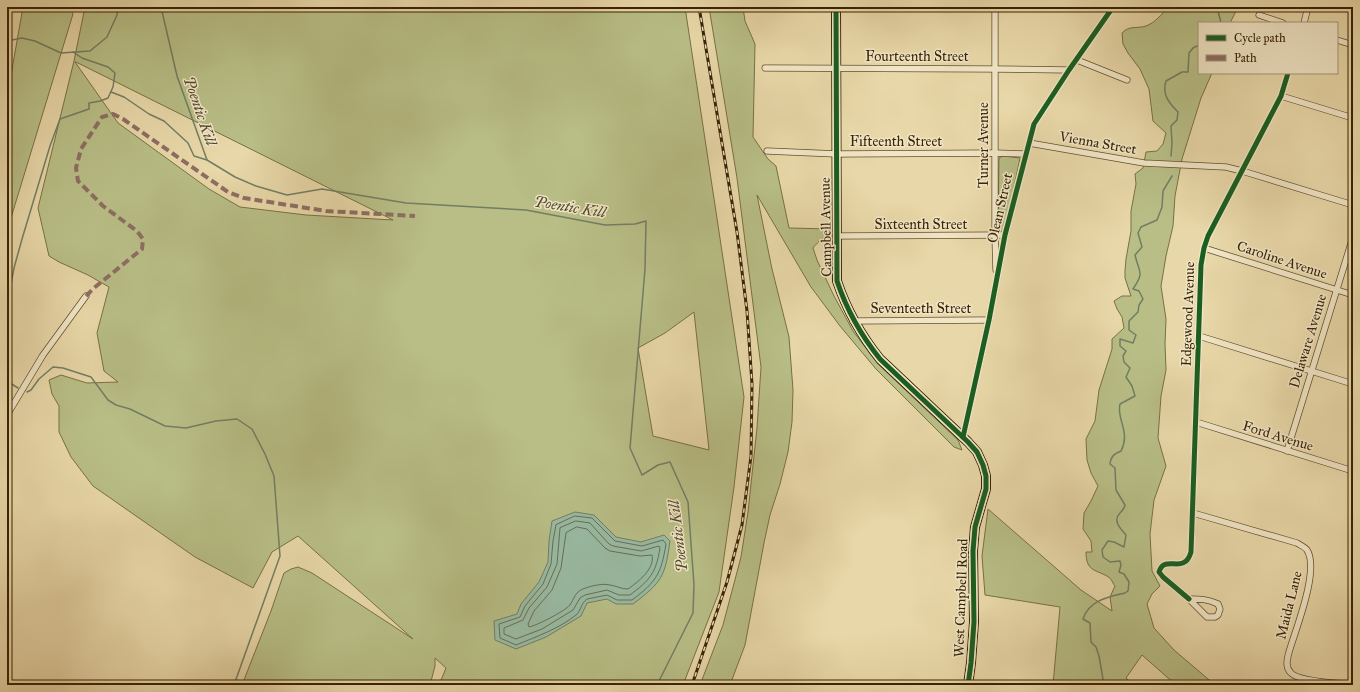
<svg xmlns="http://www.w3.org/2000/svg" width="1360" height="692" viewBox="0 0 1360 692" font-family="'IM FELL Great Primer',serif">
  <rect width="100%" height="100%" fill="#e8d7a8"/>
  <filter id="stains"><feTurbulence type="fractalNoise" baseFrequency=".005" numOctaves="4"/><feColorMatrix values="0 0 0 0 .2 0 0 0 0 .09 0 0 0 0 .02 0 0 0 .5 -.17"/></filter>
  <radialGradient id="worn" r=".72"><stop offset=".6" stop-color="#630" stop-opacity="0"/><stop offset="1" stop-color="#630" stop-opacity=".3"/></radialGradient>
  <g fill="#b8be86" stroke="#787044" fill-rule="evenodd">
    <polygon points="23,7 69,7 73,14 7,231 7,98"/>
    <path d="M85 7H685L744 397 734 487 719 592 683 685H439L446 668 435 658V666L430 685H242L271 611 284 573 291 569 298 567 312 573 413 639 298 536 272 552 253 588 195 557 93 486 71 457 59 432V406L52 394 49 380 61 375 87 383 118 382 104 371 97 333 109 287 88 275 59 262 49 256 38 208 74 61ZM75 62H76L393 220 306 215 240 207 209 189 118 123ZM694 312 709 450 653 436 638 348 665 333Z"/>
    <path d="M709 7H743L745 21 755 44 753 137 768 159 776 166 789 228 831 229C827 236 818 241 813 248L817 260 834 296 853 331 878 364 958 440 962 450 954 447 876 369 840 326 811 287 757 195 772 269 789 337 793 390 792 422 788 452 780 484 770 515 764 543 745 645 730 685H700L723 625 741 557 748 512 757 428 761 367 737 178Z"/>
    <path d="M1168 7H1238L1230 23H1199V73H1212L1201 98 1182 159 1175 196 1173 226 1166 256 1161 286 1166 319 1165 344 1166 370 1161 396 1158 438 1166 466 1154 500 1150 534 1152 571 1160 586 1152 594 1147 604 1154 628 1174 650 1215 685H1176L1142 655 1126 678 1134 685H1053L1060 607 985 595 982 556 988 509 1081 590 1112 611 1110 597 1115 586C1113 584 1112 580 1110 578 1097 569 1086 573 1086 552H1092L1091 541 1083 529 1084 513 1091 501 1098 486 1091 473 1087 460 1086 439 1095 421 1099 390 1112 349V339L1124 328 1122 317 1117 309 1114 301 1122 296H1131L1125 278V271L1126 259 1131 231V211L1136 184 1135 174 1143 168 1146 152 1157 151 1163 144 1166 133 1153 121 1149 89 1140 69 1128 53 1123 44 1122 33C1130 25 1136 29 1146 26 1156 22 1161 15 1168 7Z"/>
    <polygon points="1003,156 1020,158 1005,230 1003,232 998,232 999,158"/>
  </g>
  <path fill="#98baa3" stroke="#727e63" d="M575 512 594 515 616 537 641 542 664 535 670 541C665 577 662 582 633 604H616L607 599 587 603 581 616 546 637 516 649 495 640 494 621 517 614 521 604 539 582 548 562 549 541 552 521Z"/>
  <g fill="none" stroke-linecap="round" stroke-linejoin="round">
    <g stroke="#686e53" stroke-width="1">
      <path d="M575 516 592 518 615 541 642 546 663 540 666 544C661 574 657 581 632 600H617L607 595 587 599C581 603 581 611 576 615 560 628 536 637 516 645L500 638 499 624 520 617 525 606 543 584 551 564 553 541 556 525Z"/>
      <path d="M576 521 590 523 609 544 613 546 641 551 659 546 660 548C656 573 650 580 630 595H619L607 590 585 595 580 598 573 610 542 629 516 639 504 634V628L523 620 529 608 547 587 557 564 560 528Z"/>
      <path d="M577 527 587 529 605 548 610 551 640 556 652 555C655 569 638 582 628 589 621 589 617 586 610 585 603 583 590 586 583 589 575 592 574 599 570 605 565 611 536 626 529 627L528 624 534 611 552 590 561 568 566 533Z"/>
    </g>
    <g stroke="#727e63" stroke-width="1.5">
      <polyline points="161,7 177,76 207,160 235,177 256,186 287,195 322,189 406,203 526,210 605,225 635,224 646,221 645,269 630,448 642,475 658,465 670,462 688,502 694,585 693,613 657,685"/>
      <polyline points="1217,7 1221,23"/>
      <polyline points="7,41 22,38 35,41 61,53 90,51 107,37 117,15 118,7"/>
      <polyline points="111,92 124,97 149,114 164,121 188,143 194,156 207,160"/>
      <path d="M1171 156 1172 143 1171 126 1177 120 1178 112C1168 102 1162 94 1166 81L1182 72H1188L1189 53 1193 48 1199 45"/>
      <polyline points="7,295 11,284 14,268 22,239 50,146 60,119 89,109 89,103 100,101 108,98 113,87 115,73 108,67 82,58 73,52"/>
      <polyline points="7,381 18,388"/>
      <polyline points="27,392 31,390 39,379 53,367 63,368 91,377 108,400 116,405 130,409 165,426 186,428 216,421 237,419 252,429 265,454 274,476 280,556 234,685"/>
      <path d="M1104 685 1099 656 1096 647 1091 642 1090 623 1083 619C1089 600 1109 597 1125 593L1128 591 1129 582 1124 574 1119 572 1121 565 1120 561 1110 562 1103 557 1102 550 1108 541 1114 542 1124 547 1126 535C1121 529 1112 521 1120 513 1123 510 1124 509 1125 505L1116 490 1115 468 1110 464C1111 456 1114 454 1121 451 1131 432 1116 419 1120 404L1135 396 1132 386 1126 377 1130 368 1124 362 1123 356 1126 351 1120 346V339L1133 343 1136 335 1129 330V321L1138 312 1139 305 1143 299 1139 291 1133 289C1145 271 1139 273 1135 255L1142 247 1138 233 1141 227 1157 220 1162 207 1163 191 1172 176"/>
    </g>
    <g stroke="#64502c" stroke-width="7">
      <g id="street">
        <polyline points="995,7 995,235 996,270"/>
        <polyline points="1259,15 1283,23"/>
        <polyline points="1304,23 1308,7"/>
        <polyline points="1337,40 1353,45"/>
        <polyline points="1077,60 1127,80"/>
        <polyline points="765,68 994,69 1069,70"/>
        <polyline points="1281,96 1353,118"/>
        <polyline points="1029,143 1144,163 1226,167 1242,171 1353,205"/>
        <polyline points="767,151 837,154 994,153 1026,154"/>
        <polyline points="837,236 1005,235"/>
        <polyline points="1204,248 1353,295"/>
        <polyline points="853,321 989,320"/>
        <polyline points="1199,336 1353,384"/>
        <polyline points="7,415 43,355 86,296"/>
        <polyline points="1196,422 1353,471"/>
        <polyline points="963,437 989,320 1005,235 1034,124 1069,70 1113,7"/>
        <polyline points="1287,451 1353,237"/>
        <path d="M1193 513 1297 543C1300 545 1305 547 1307 550 1320 570 1295 631 1289 652 1287 660 1285 667 1291 673 1299 682 1340 683 1353 685"/>
        <path d="M1189 599 1163 577 1159 572C1165 553 1184 576 1191 552L1201 265 1204 248 1208 236 1281 96 1288 73"/>
        <path d="M1189 599C1200 599 1208 599 1218 604L1220 609 1218 615 1215 617H1207Z"/>
      </g>
    </g>
    <g stroke="#382303" stroke-width="10">
      <path id="secondary" d="M836 7 837 281C847 311 860 334 880 359L968 442 977 452 983 465 986 476V489L975 527 973 551 974 622 971 663 968 685"/>
    </g>
    <use href="#street" stroke="#f0e5c6" stroke-width="5.5"/>
    <use href="#secondary" stroke="#f0e5c6" stroke-width="8"/>
    <g stroke="#382303" stroke-width="3">
      <polyline id="rail" points="692,685 727,582 742,525 751,456 752,384 747,311 737,232 699,7"/>
    </g>
    <use href="#rail" stroke="#f0e5c6" stroke-width="1.5" stroke-dasharray="4.5" stroke-linecap="butt"/>
    <polyline stroke="#8d6e63" stroke-width="4" stroke-dasharray="8 4" stroke-linecap="butt" points="86,296 94,288 142,249 143,239 137,231 103,206 78,181 76,168 81,149 102,117 113,114 123,119 228,192 244,198 326,211 415,216"/>
    <g stroke="#f0e5c6" stroke-width="8">
      <g id="cycleway">
        <path d="M836 7 837 281C847 311 860 334 880 359L968 442 977 452 983 465 986 476V489L975 527 973 551 974 622 971 663 968 685"/>
        <polyline points="963,437 989,320 1005,235 1034,124 1069,70 1113,7"/>
        <path d="M1189 599 1163 577 1159 572C1165 553 1184 576 1191 552L1201 265 1204 248 1208 236 1281 96 1288 73"/>
      </g>
    </g>
    <use href="#cycleway" stroke="#1b5e20" stroke-width="5"/>
  </g>
  <g text-anchor="middle" dominant-baseline="central" stroke-width="3" stroke-linejoin="round" paint-order="stroke">
    <g font-size="14" fill="#382303" stroke="#f0e5c6">
      <text x="917" y="56">Fourteenth Street</text>
      <text x="896" y="141">Fifteenth Street</text>
      <text transform="translate(1098 143) rotate(10)">Vienna Street</text>
      <text transform="translate(983 145) rotate(-90)">Turner Avenue</text>
      <text transform="translate(1000 208) rotate(-77)">Olean Street</text>
      <text x="921" y="224">Sixteenth Street</text>
      <text transform="translate(826 227) rotate(-91)">Campbell Avenue</text>
      <text transform="translate(1282 260) rotate(18)">Caroline Avenue</text>
      <text x="921" y="308">Seventeeth Street</text>
      <text transform="translate(1188 314) rotate(-88)">Edgewood Avenue</text>
      <text transform="translate(1308 341) rotate(-73)">Delaware Avenue</text>
      <text transform="translate(1278 436) rotate(17)">Ford Avenue</text>
      <text transform="translate(961 598) rotate(-88)">West Campbell Road</text>
      <text transform="translate(1289 605) rotate(-76)">Maida Lane</text>
    </g>
    <g font-size="15" font-style="italic" fill="#50492b" stroke="#f0e5c6">
      <text transform="translate(200 111) rotate(71)">Poentic Kill</text>
      <text transform="translate(570 207) rotate(9)">Poentic Kill</text>
      <text transform="translate(678 536) rotate(-97)">Poentic Kill</text>
    </g>
  </g>
  <rect width="1360" height="692" fill="none" stroke="#e8d7a8" stroke-width="24"/>
  <rect x="8" y="8" width="1344" height="676" fill="none" stroke="#382303" stroke-width="2"/>
  <rect x="12" y="12" width="1336" height="668" fill="none" stroke="#382303"/>
  <rect x="1198" y="22" width="140" height="52" fill="#f0e5c6" stroke="#a69778"/>
  <rect x="1206" y="35" width="20" height="6" fill="#1b5e20" stroke="#a69778"/>
  <text x="1234" y="42" font-size="12" fill="#382303">Cycle path</text>
  <rect x="1206" y="55" width="20" height="6" fill="#8d6e63" stroke="#a69778"/>
  <text x="1234" y="62" font-size="12" fill="#382303">Path</text>
  <rect width="100%" height="100%" filter="url(#stains)"/>
  <rect width="100%" height="100%" fill="url(#worn)"/>
</svg>
